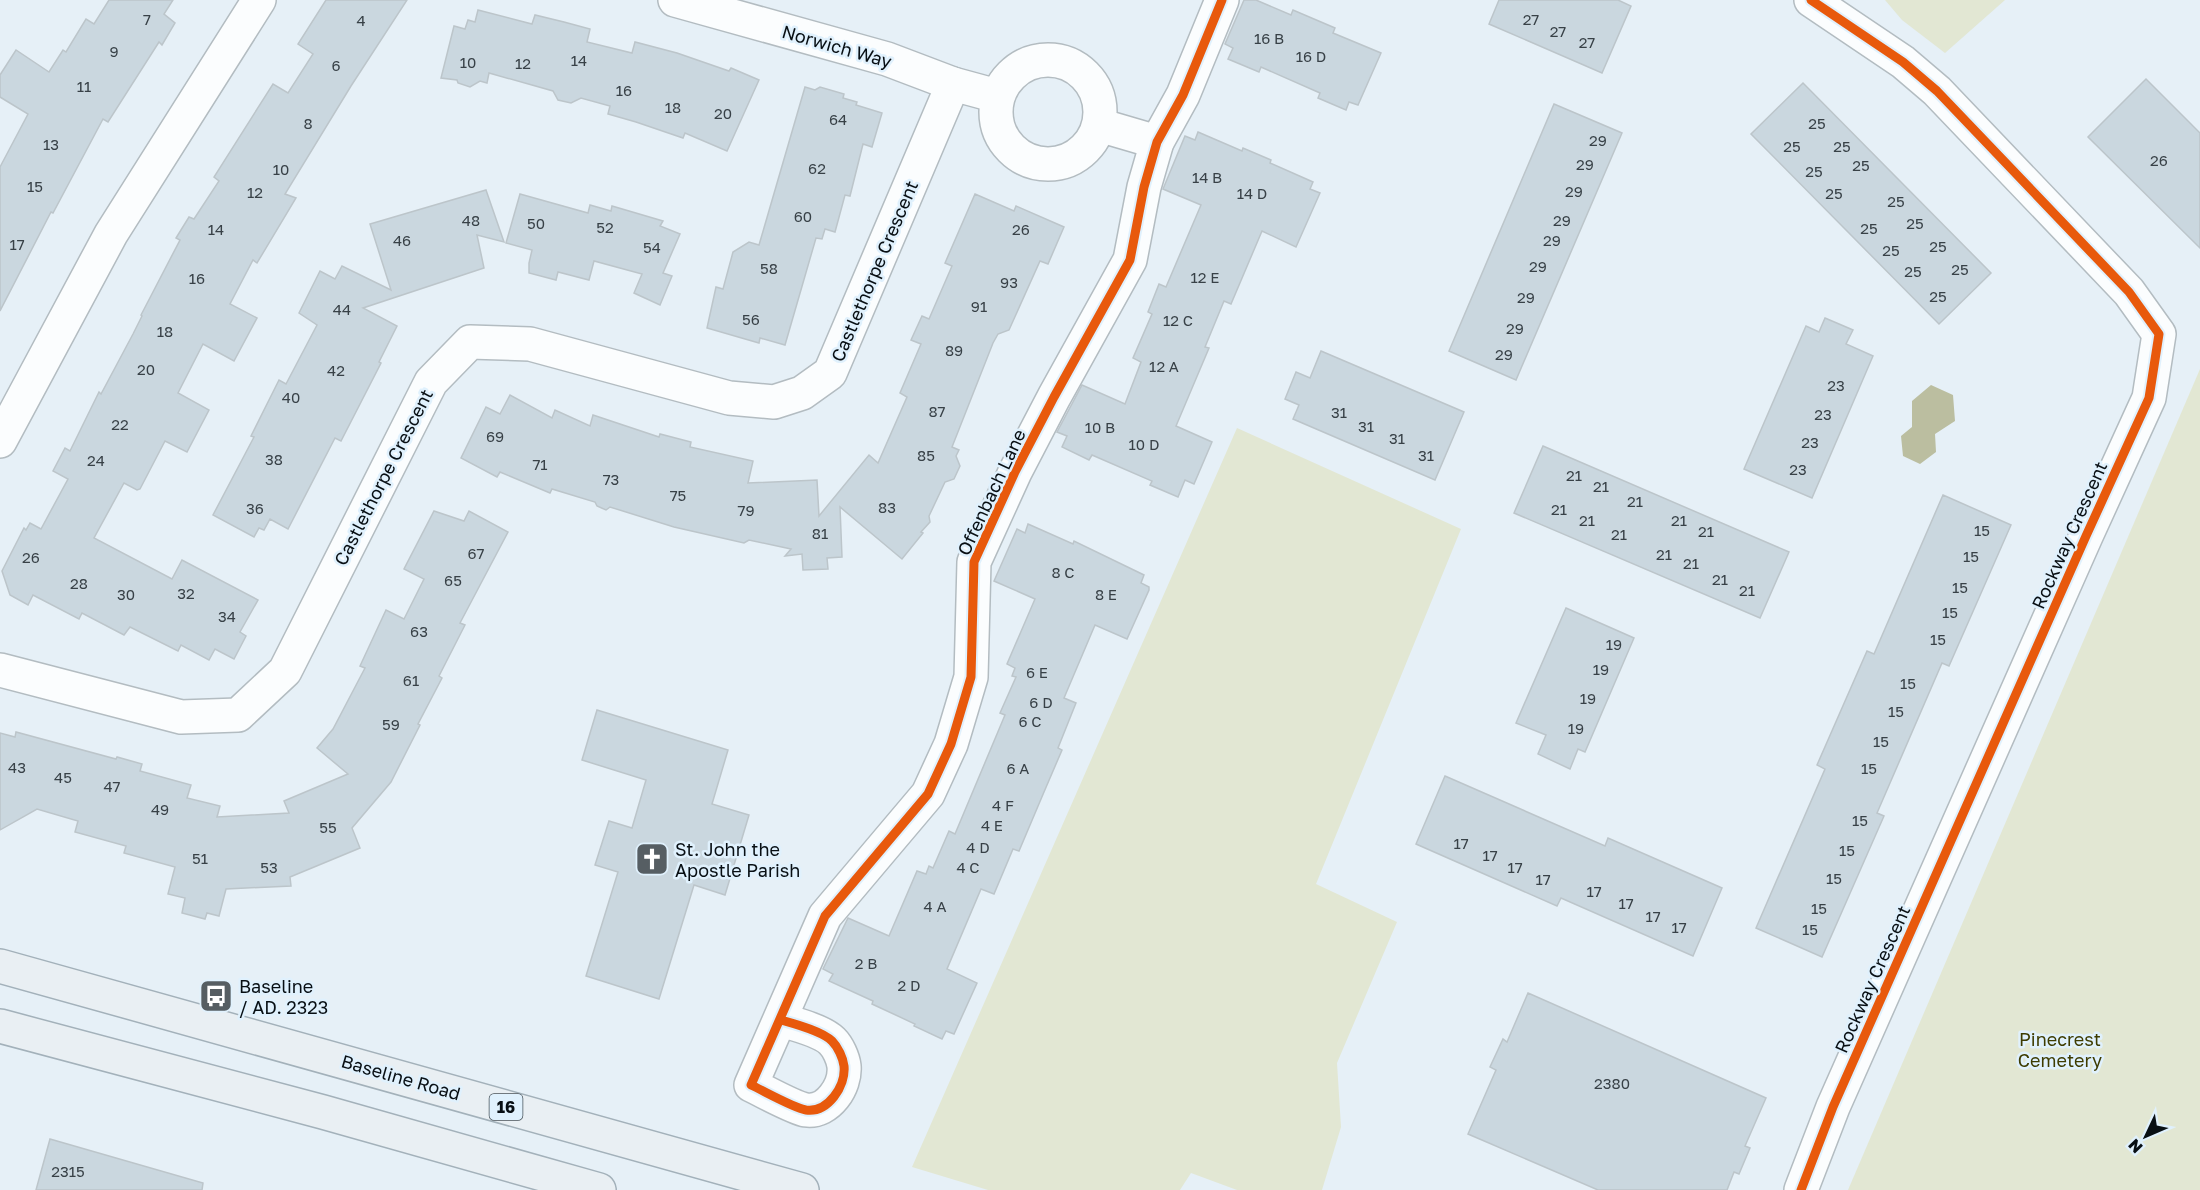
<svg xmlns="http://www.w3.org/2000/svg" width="2200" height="1190" viewBox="0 0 2200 1190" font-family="'Golos Text',sans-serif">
  <rect width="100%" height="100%" fill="#e6f0f7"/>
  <g fill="#e2e7d3">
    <polygon points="1885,0 2005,0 1945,53 1902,20"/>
    <polygon points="2200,369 2200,1190 1848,1190"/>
    <polygon points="1237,428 1461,529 1316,884 1397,922 1337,1063 1341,1127 1322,1190 1237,1190 1191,1173 1180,1190 988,1190 912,1167"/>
  </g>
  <polygon fill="#bbbea0" points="1931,385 1953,395 1955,421 1935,434 1936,452 1920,464 1903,456 1901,436 1912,427 1912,401"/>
  <g fill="#cad7df" stroke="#bcc5ca" stroke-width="1.5">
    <polygon points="109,0 173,0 164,14 175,23 162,45 159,42 108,122 103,119 53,213 51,212 0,311 0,167 28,114 0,97 0,75 16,50 49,72 63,50 66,52 86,19 94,24"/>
    <polygon points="326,0 407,0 351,86 285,194 296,198 257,263 253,260 230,304 257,318 234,361 203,344 178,393 209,410 187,452 165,441 140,489 137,490 124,483 94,538 172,579 182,560 258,600 240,632 246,636 234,659 215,649 209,660 181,645 178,651 130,627 124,635 82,613 79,619 33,595 28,605 10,595 2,571 24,528 26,530 30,523 41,529 68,479 53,471 65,448 70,451 99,392 101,394 133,334 142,316 141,315 180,240 176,238 189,217 194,219 219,181 214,177 273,84 288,93 313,54 298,44"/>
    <polygon points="1244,0 1256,0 1291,15 1293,10 1335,28 1333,33 1381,53 1358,105 1349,102 1346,110 1318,98 1320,93 1261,67 1259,72 1228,59 1233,48 1225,44"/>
    <polygon points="1499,0 1618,0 1631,6 1602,73 1489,24"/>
    <polygon points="478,10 532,24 535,15 564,22 590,29 587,42 632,53 635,42 677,53 729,71 731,68 759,80 727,151 685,133 683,138 636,122 608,114 610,106 581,98 571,103 558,100 553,91 489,73 487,83 480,81 470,87 458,83 457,80 441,78 454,26 465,29 468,20 475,22"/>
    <polygon points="2146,79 2200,133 2200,248 2088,137"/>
    <polygon points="1803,83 1991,273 1939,324 1751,134"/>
    <polygon points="805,87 815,90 820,87 844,94 843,98 857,102 856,105 882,113 872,147 863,144 850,196 845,195 835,232 825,229 822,239 816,238 785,345 760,338 759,343 707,328 716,287 723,289 733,252 749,242 759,245"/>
    <polygon points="1554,104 1622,133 1516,380 1449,351"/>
    <polygon points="1198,132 1242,151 1243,148 1271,160 1270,163 1313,182 1310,189 1320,193 1296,247 1262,231 1231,304 1224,301 1205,347 1209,348 1176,426 1212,442 1194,484 1185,480 1178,497 1150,485 1152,481 1092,455 1089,460 1062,447 1067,436 1057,432 1082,385 1125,404 1141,362 1133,358 1152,314 1148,312 1159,284 1166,287 1201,205 1163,189 1185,136 1195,140"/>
    <polygon points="486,190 504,242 477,235 484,268 363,308 397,326 379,362 381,363 341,441 335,438 288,529 270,519 264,530 259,528 254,537 213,515 254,437 251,436 279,380 286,384 317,325 299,313 320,271 335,279 342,266 391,290 370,224"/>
    <polygon points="520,194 588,213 590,205 611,211 612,206 663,221 660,226 680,234 663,273 672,276 660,305 634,293 642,274 594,261 589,280 558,272 556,280 529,273 529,263 532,250 506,243"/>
    <polygon points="975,194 1014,211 1016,206 1064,227 1048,264 1040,261 1009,330 998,334 993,343 952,447 959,450 956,456 960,466 954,479 945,482 929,516 930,522 921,532 923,533 902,559 840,507 842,557 827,558 828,569 803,570 802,554 785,556 791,549 749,540 744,543 674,527 610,507 606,510 597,506 595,502 552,489 550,493 500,472 497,477 461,458 486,407 500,414 510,395 552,418 555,410 590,426 593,415 659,437 660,434 691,442 690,447 753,461 748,483 817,480 819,516 869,455 878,463 907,397 900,393 921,344 911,340 922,316 929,319 952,266 945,263"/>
    <polygon points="1825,318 1853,330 1846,344 1873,356 1812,498 1744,469 1806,326 1819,332"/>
    <polygon points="1321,351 1464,412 1435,480 1293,419 1299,405 1285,399 1296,372 1310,378"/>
    <polygon points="1543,446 1789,552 1760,618 1514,513"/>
    <polygon points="1943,495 2011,525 1949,666 1942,663 1877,813 1884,816 1822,957 1756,928 1825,769 1817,765 1867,651 1874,654"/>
    <polygon points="434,511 464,521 469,511 508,532 460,623 465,625 439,676 442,678 418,724 420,725 391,782 352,828 360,848 290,877 291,886 226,889 219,916 207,913 205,919 182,913 185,898 168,894 175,867 124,853 126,846 75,832 78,821 37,809 0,830 0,733 15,737 16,732 116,759 117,757 142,764 140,771 191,785 187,798 220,806 217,817 289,813 284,801 348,774 317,748 333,729 365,668 360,666 386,610 404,619 424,579 404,569"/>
    <polygon points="1028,524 1073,544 1074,541 1144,575 1141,583 1149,587 1149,590 1127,639 1095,625 1064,698 1076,703 1058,748 1062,750 1044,792 1019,851 1013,849 994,894 981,889 947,969 977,983 954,1034 946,1031 942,1039 914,1026 915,1024 872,1004 873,1001 829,981 833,974 823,969 848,918 889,936 917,871 926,874 929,866 933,868 949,831 955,834 1005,715 1000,713 1016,677 1012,676 1015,668 1007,664 1035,599 994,581 1017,529 1025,533"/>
    <polygon points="1566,608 1634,638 1585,752 1578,749 1570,769 1538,754 1546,735 1516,723"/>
    <polygon points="597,710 728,750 712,804 749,815 725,895 694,885 659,999 586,976 618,872 595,865 609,821 632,828 646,780 582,760"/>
    <polygon points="1445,776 1605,846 1608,838 1722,888 1693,956 1561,898 1557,906 1416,844"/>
    <polygon points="1528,993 1766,1098 1745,1146 1750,1148 1739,1174 1734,1172 1727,1190 1598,1190 1468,1134 1496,1070 1490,1067 1503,1039 1507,1042"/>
    <polygon points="50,1139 203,1183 202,1190 36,1190"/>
  </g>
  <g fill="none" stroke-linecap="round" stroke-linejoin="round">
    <g stroke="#b3bcc1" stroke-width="36">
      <g id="minor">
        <polyline points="675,0 887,59 953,84 997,96"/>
        <circle cx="1048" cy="112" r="52"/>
        <polyline points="1099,125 1157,142"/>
        <polyline points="0,441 111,234 259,0"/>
        <polyline points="0,670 181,717 238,715 285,671 431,382 470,342 530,344 729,398 774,402 802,393 830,373 953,84"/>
        <path d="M781 1020C795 1024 822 1031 832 1041 838 1047 843 1058 844 1066 846 1086 828 1113 806 1110 794 1108 764 1091 751 1085L825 916 928 794 951 744 971 677 974 562 1015 472 1054 397 1130 260 1144 187 1157 142 1183 95 1222 0"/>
        <polyline points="1801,1190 1833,1107 2086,536 2149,398 2159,334 2129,292 1937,91 1903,62 1811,0"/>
      </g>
    </g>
    <g stroke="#a3b1ba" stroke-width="36">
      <g id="major">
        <polyline points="0,966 802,1190"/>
        <polyline points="0,1026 323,1112 599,1190"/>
      </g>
    </g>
    <use href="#minor" stroke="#fbfdfe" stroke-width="33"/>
    <use href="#major" stroke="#e9eff3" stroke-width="33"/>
    <g stroke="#e0f1fd" stroke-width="13">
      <g id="cycleway">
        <path d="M781 1020C795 1024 822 1031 832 1041 838 1047 843 1058 844 1066 846 1086 828 1113 806 1110 794 1108 764 1091 751 1085L825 916 928 794 951 744 971 677 974 562 1015 472 1054 397 1130 260 1144 187 1157 142 1183 95 1222 0"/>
        <polyline points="1801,1190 1833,1107 2086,536 2149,398 2159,334 2129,292 1937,91 1903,62 1811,0"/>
      </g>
    </g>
    <use href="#cycleway" stroke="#e8590c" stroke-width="9"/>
  </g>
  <defs>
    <g id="church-square" transform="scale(1.725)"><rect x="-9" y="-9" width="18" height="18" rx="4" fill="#565e63" stroke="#e0f1fd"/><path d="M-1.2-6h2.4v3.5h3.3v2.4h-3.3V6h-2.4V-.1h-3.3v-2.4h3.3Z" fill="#fff"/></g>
    <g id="bus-square" transform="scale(1.725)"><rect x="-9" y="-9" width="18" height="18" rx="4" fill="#565e63" stroke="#e0f1fd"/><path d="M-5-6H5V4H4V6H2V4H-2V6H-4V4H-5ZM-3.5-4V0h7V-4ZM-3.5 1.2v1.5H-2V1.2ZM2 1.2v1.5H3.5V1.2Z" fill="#fff"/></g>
  </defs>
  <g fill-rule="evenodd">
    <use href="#church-square" x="652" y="859"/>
    <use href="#bus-square" x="216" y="996"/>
  </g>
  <g text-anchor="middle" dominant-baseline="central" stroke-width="5" stroke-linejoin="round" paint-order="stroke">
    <g font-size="15" fill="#384147">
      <text x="147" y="19">7</text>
      <text x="1531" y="19">27</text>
      <text x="361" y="20">4</text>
      <text x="1558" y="31">27</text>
      <text x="1269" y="38">16 B</text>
      <text x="1587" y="42">27</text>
      <text x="114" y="51">9</text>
      <text x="1311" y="56">16 D</text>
      <text x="579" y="60">14</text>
      <text x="468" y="62">10</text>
      <text x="523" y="63">12</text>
      <text x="336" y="65">6</text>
      <text x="84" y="86">11</text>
      <text x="624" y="90">16</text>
      <text x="673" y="107">18</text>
      <text x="723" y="113">20</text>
      <text x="838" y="119">64</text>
      <text x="308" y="123">8</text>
      <text x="1817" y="123">25</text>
      <text x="1598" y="140">29</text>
      <text x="51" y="144">13</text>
      <text x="1792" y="146">25</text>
      <text x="1842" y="146">25</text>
      <text x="2159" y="160">26</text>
      <text x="1585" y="164">29</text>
      <text x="1861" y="165">25</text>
      <text x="817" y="168">62</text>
      <text x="281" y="169">10</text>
      <text x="1814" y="171">25</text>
      <text x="1207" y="177">14 B</text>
      <text x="35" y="186">15</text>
      <text x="1574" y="191">29</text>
      <text x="255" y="192">12</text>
      <text x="1252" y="193">14 D</text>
      <text x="1834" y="193">25</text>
      <text x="1896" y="201">25</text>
      <text x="803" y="216">60</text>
      <text x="471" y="220">48</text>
      <text x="1562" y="220">29</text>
      <text x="536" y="223">50</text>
      <text x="1915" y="223">25</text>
      <text x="605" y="227">52</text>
      <text x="1869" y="228">25</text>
      <text x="216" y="229">14</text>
      <text x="1021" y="229">26</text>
      <text x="402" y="240">46</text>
      <text x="1552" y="240">29</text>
      <text x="17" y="244">17</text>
      <text x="1938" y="246">25</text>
      <text x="652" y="247">54</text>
      <text x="1891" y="250">25</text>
      <text x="1538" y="266">29</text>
      <text x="769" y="268">58</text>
      <text x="1960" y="269">25</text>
      <text x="1913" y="271">25</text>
      <text x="1205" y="277">12 E</text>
      <text x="197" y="278">16</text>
      <text x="1009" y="282">93</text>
      <text x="1938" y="296">25</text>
      <text x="1526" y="297">29</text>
      <text x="979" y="306">91</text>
      <text x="342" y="309">44</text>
      <text x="751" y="319">56</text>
      <text x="1178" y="320">12 C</text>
      <text x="1515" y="328">29</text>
      <text x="165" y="331">18</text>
      <text x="954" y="350">89</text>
      <text x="1504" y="354">29</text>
      <text x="1164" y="366">12 A</text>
      <text x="146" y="369">20</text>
      <text x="336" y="370">42</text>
      <text x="1836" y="385">23</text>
      <text x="291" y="397">40</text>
      <text x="937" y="411">87</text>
      <text x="1339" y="412">31</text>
      <text x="1823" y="414">23</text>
      <text x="120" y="424">22</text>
      <text x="1366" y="426">31</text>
      <text x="1100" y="427">10 B</text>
      <text x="495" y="436">69</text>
      <text x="1397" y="438">31</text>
      <text x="1810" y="442">23</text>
      <text x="1144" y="444">10 D</text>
      <text x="926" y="455">85</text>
      <text x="1426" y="455">31</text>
      <text x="274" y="459">38</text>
      <text x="96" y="460">24</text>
      <text x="540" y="464">71</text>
      <text x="1798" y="469">23</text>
      <text x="1574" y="475">21</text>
      <text x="611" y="479">73</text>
      <text x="1601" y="486">21</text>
      <text x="678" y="495">75</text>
      <text x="1635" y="501">21</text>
      <text x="887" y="507">83</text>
      <text x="255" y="508">36</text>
      <text x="1559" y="509">21</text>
      <text x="746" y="510">79</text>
      <text x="1587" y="520">21</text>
      <text x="1679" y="520">21</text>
      <text x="1982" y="530">15</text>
      <text x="1706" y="531">21</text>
      <text x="820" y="533">81</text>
      <text x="1619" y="534">21</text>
      <text x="476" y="553">67</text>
      <text x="1664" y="554">21</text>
      <text x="1971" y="556">15</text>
      <text x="31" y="557">26</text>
      <text x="1691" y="563">21</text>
      <text x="1063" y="572">8 C</text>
      <text x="1720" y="579">21</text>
      <text x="453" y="580">65</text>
      <text x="79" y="583">28</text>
      <text x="1960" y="587">15</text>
      <text x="1747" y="590">21</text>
      <text x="186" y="593">32</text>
      <text x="126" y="594">30</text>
      <text x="1106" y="594">8 E</text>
      <text x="1950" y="612">15</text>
      <text x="227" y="616">34</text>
      <text x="419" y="631">63</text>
      <text x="1938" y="639">15</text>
      <text x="1614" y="644">19</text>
      <text x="1601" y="669">19</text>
      <text x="1037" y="672">6 E</text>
      <text x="411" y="680">61</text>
      <text x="1908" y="683">15</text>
      <text x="1588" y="698">19</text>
      <text x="1041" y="702">6 D</text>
      <text x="1896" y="711">15</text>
      <text x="1030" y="721">6 C</text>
      <text x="391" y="724">59</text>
      <text x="1576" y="728">19</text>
      <text x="1881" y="741">15</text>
      <text x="17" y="767">43</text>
      <text x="1018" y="768">6 A</text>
      <text x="1869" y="768">15</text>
      <text x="63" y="777">45</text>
      <text x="112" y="786">47</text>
      <text x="1003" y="805">4 F</text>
      <text x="160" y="809">49</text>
      <text x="1860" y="820">15</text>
      <text x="992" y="825">4 E</text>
      <text x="328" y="827">55</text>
      <text x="1461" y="843">17</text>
      <text x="978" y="847">4 D</text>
      <text x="1847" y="850">15</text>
      <text x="1490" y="855">17</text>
      <text x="200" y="858">51</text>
      <text x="269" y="867">53</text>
      <text x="968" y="867">4 C</text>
      <text x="1515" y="867">17</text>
      <text x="1834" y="878">15</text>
      <text x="1543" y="879">17</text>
      <text x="1594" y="891">17</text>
      <text x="1626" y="903">17</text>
      <text x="935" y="906">4 A</text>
      <text x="1819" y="908">15</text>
      <text x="1653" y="916">17</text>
      <text x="1679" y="927">17</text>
      <text x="1810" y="929">15</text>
      <text x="866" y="963">2 B</text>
      <text x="909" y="985">2 D</text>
      <text x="1612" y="1083">2380</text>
      <text x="68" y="1171">2315</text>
    </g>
    <rect fill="#e0f1fd" stroke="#49535a" stroke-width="1.5" x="489.5" y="1094" width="33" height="26" rx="4.5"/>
    <g font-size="16" font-weight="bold" fill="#080f14">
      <text x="506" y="1107">16</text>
    </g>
    <g font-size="18" fill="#080f14" stroke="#e0f1fd">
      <text transform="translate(837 46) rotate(16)">Norwich Way</text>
      <text transform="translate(874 271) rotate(-67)">Castlethorpe Crescent</text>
      <text transform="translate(383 477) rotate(-63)">Castlethorpe Crescent</text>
      <text transform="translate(991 492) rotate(-65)">Offenbach Lane</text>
      <text transform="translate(2069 535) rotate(-66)">Rockway Crescent</text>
      <text transform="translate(1872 979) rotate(-66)">Rockway Crescent</text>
      <text transform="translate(401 1077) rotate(16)">Baseline Road</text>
    </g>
    <g font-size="18" fill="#080f14" stroke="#e0f1fd" text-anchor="start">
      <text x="675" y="849">St. John the<tspan x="675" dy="21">Apostle Parish</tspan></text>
      <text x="239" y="986">Baseline<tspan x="239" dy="21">/ AD. 2323</tspan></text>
    </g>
    <g font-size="18" fill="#3e3c01" stroke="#e0f1fd">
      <text x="2060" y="1039">Pinecrest<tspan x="2060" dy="21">Cemetery</tspan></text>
    </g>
  </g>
  <g transform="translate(2146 1136) rotate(226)" stroke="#e0f1fd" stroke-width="4.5" paint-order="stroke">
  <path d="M0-4.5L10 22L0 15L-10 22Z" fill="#080f14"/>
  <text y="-9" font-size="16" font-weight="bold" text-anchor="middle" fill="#080f14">N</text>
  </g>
</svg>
